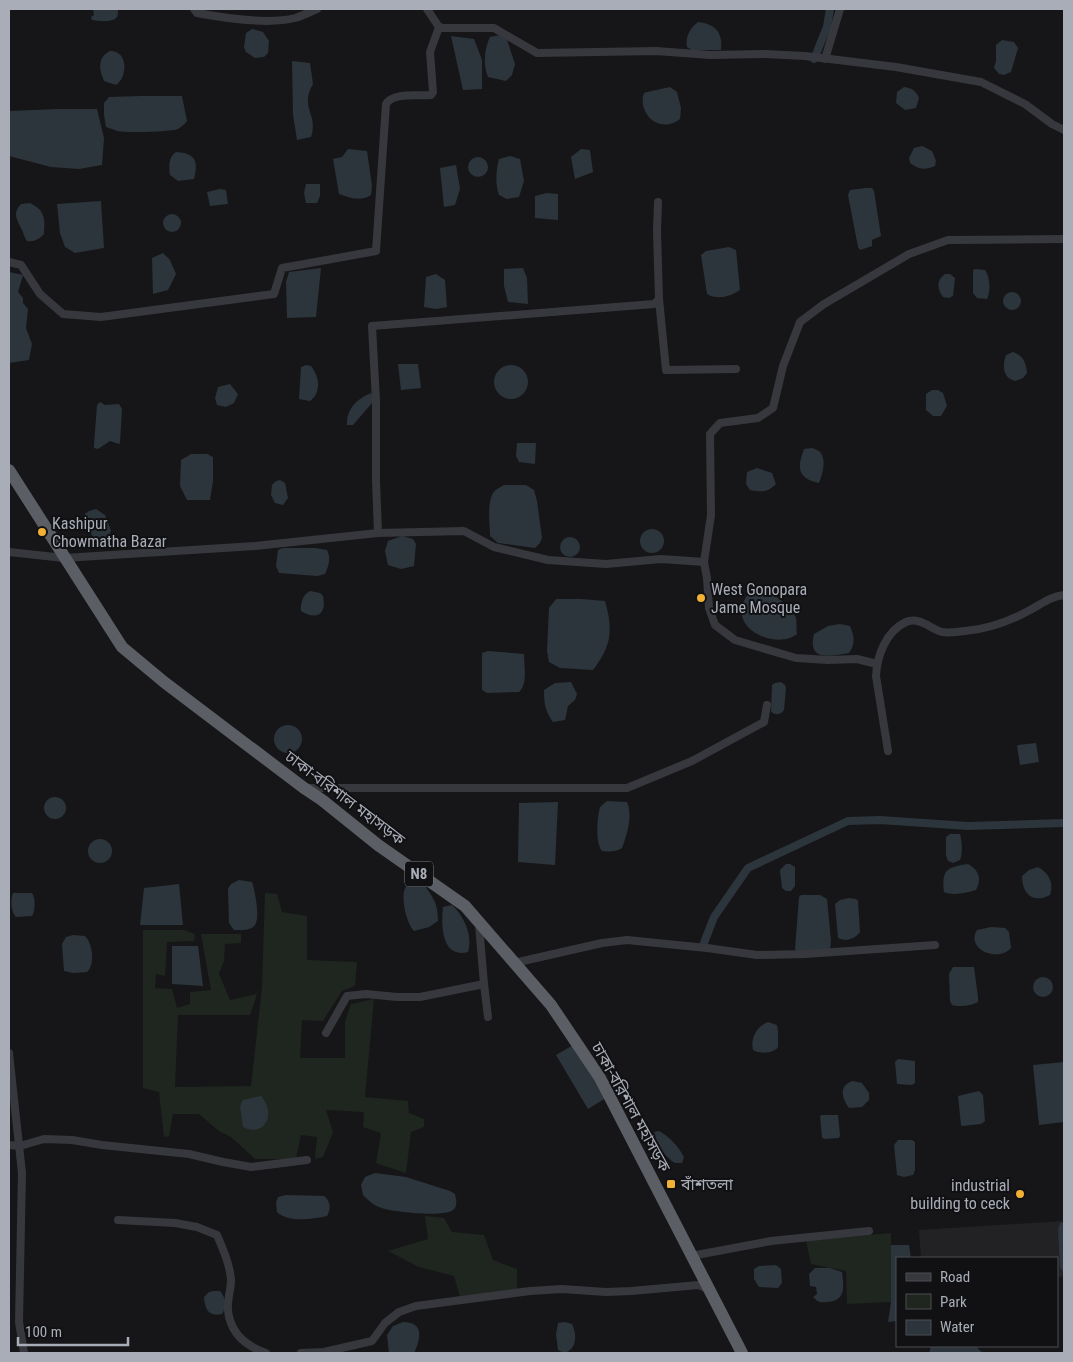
<svg xmlns="http://www.w3.org/2000/svg" width="1073" height="1362" viewBox="0 0 1073 1362" font-family="'Roboto Condensed','Noto Sans Bengali',sans-serif">
  <rect width="100%" height="100%" fill="#161618"/>
  <polygon fill="#222225" points="1064,1221 1064,1276 1057,1277 1057,1258 921,1258 919,1230"/>
  <g fill="#1e261f">
    <polygon points="265,893 277,894 282,912 307,916 307,960 357,962 355,986 342,991 323,1021 302,1020 300,1058 345,1058 345,1022 351,1004 374,999 365,1097 408,1101 409,1113 424,1119 424,1127 411,1132 406,1173 376,1163 381,1133 363,1127 364,1112 326,1110 333,1132 323,1157 315,1159 317,1137 301,1135 296,1159 255,1159 231,1137 219,1131 199,1114 173,1114 169,1136 164,1137 159,1092 143,1088 143,930 184,930 195,934 194,941 167,942 165,976 156,974 155,988 172,989 177,1008 190,1004 190,992 211,990 201,934 241,934 241,943 225,944 224,961 219,974 230,1000 257,994 250,1015 178,1015 175,1087 251,1086 262,987"/>
    <polygon points="425,1216 444,1218 452,1232 484,1235 493,1260 517,1269 517,1291 460,1297 454,1276 419,1267 388,1251 428,1239"/>
    <polygon points="891,1233 891,1302 847,1304 846,1271 811,1264 806,1241"/>
  </g>
  <g fill="#2c353c">
    <path d="M93 9H118C118 11 118 16 117 17 113 23 98 21 92 20L91 17 94 15Z"/>
    <path d="M698 22C715 24 723 32 721 50H692L687 47C685 37 690 28 698 22Z"/>
    <polygon points="252,29 263,32 269,41 268,53 264,57 255,58 246,52 244,47 246,33"/>
    <path d="M500 35 507 40 515 64 512 75 506 81 488 77C483 65 484 49 490 37Z"/>
    <polygon points="451,36 474,39 482,60 482,89 463,90"/>
    <polygon points="1002,40 1014,42 1018,48 1011,72 1004,75 999,74 994,68 996,61 996,45"/>
    <path d="M110 51C128 50 128 77 116 85L104 81C99 69 97 58 110 51Z"/>
    <path d="M292 61 310 63 313 84C299 108 319 114 311 137L297 140 293 115Z"/>
    <path d="M670 87 677 92 681 108 680 119C677 121 673 124 669 124 653 128 638 109 644 93L647 92Z"/>
    <path d="M904 87C912 88 916 91 919 98L916 108 905 110 896 103 897 92Z"/>
    <path d="M141 96H182L187 121C185 124 181 127 178 129 171 132 126 133 117 131 114 130 110 128 106 127L104 115V103L109 97Z"/>
    <polygon points="58,109 97,109 104,138 102,165 79,169 51,167 9,156 9,111"/>
    <path d="M922 146 932 151 936 161 935 166C925 170 919 170 910 163L909 158 914 148Z"/>
    <path d="M348 149 367 151 372 186 371 195C361 202 350 198 339 194L333 159 342 157Z"/>
    <polygon points="581,149 590,150 593,172 575,179 571,157"/>
    <path d="M176 152C195 153 199 161 194 179L178 181 170 175C169 166 168 158 176 152Z"/>
    <path d="M510 156 520 159 524 181 519 197 507 199 499 195C495 185 496 170 499 159Z"/>
    <circle cx="478" cy="167" r="10"/>
    <polygon points="456,165 460,189 455,205 444,207 440,168"/>
    <polygon points="306,184 320,184 320,196 317,203 306,203 304,193"/>
    <polygon points="866,188 872,188 874,191 881,236 872,240 872,246 860,250 858,247 848,195 850,190"/>
    <polygon points="220,189 226,190 228,204 210,206 207,192"/>
    <polygon points="547,193 558,194 558,220 535,218 535,196"/>
    <polygon points="101,201 104,248 75,253 65,247 60,233 57,204"/>
    <path d="M30 203C45 211 45 217 44 234 39 239 35 242 27 241 24 237 24 234 22 230 17 219 12 214 21 204Z"/>
    <circle cx="172" cy="223" r="9"/>
    <path d="M729 247 736 250 740 290C730 297 717 300 707 294L701 255 706 251Z"/>
    <polygon points="163,253 170,260 176,274 168,290 153,294 152,258"/>
    <polygon points="321,268 316,317 287,318 286,282 289,272"/>
    <polygon points="523,268 527,278 528,304 508,302 504,286 504,269"/>
    <path d="M976 269 985 270C990 277 991 291 987 299L977 298 973 293V270Z"/>
    <polygon points="9,272 23,275 18,292 23,298 23,303 28,309 26,328 32,344 29,360 9,363"/>
    <polygon points="436,274 445,280 447,307 436,309 424,307 426,277"/>
    <path d="M945 274H950L955 278 953 296 949 298 943 297C937 289 936 280 945 274Z"/>
    <circle cx="1012" cy="301" r="9"/>
    <path d="M1013 352C1023 356 1026 362 1027 373L1023 378 1015 381C1003 378 1002 366 1006 355Z"/>
    <polygon points="398,364 418,364 421,388 401,390"/>
    <path d="M306 365 311 366C319 376 322 392 310 401L299 399 301 367Z"/>
    <circle cx="511" cy="382" r="17"/>
    <polygon points="230,384 238,394 234,403 226,407 217,405 215,398 218,387"/>
    <polygon points="932,390 938,390 943,393 947,406 941,416 933,416 926,410 926,394"/>
    <path d="M371 393 373 398 372 403 353 425H347C346 409 357 399 371 393Z"/>
    <polygon points="100,402 105,405 119,404 122,409 120,443 119,444 110,441 98,449 94,448 94,445 97,405"/>
    <polygon points="517,443 536,443 535,464 519,462 516,456"/>
    <path d="M812 448C815 449 818 450 820 452 827 460 822 475 819 483 797 478 797 468 804 449Z"/>
    <polygon points="191,454 207,454 213,457 213,481 210,500 187,500 180,486 181,460"/>
    <path d="M757 468 772 473 776 484C767 493 761 492 750 490L746 484 747 472Z"/>
    <polygon points="280,480 285,483 288,498 283,505 275,503 271,495 272,485 276,481"/>
    <path d="M504 485H526L534 490 537 501 542 538 540 543 535 548 498 543 490 536C490 524 487 507 492 495 494 490 499 488 504 485Z"/>
    <path d="M96 509 105 515 111 531C107 539 103 539 94 538L84 524 85 514 89 511Z"/>
    <circle cx="652" cy="541" r="12"/>
    <polygon points="402,536 413,539 416,544 414,566 401,569 388,565 385,551 388,541"/>
    <circle cx="570" cy="547" r="10"/>
    <path d="M283 548H315L327 550C331 558 329 565 325 574L317 576 279 573 276 566 278 550Z"/>
    <path d="M762 589C774 595 790 604 796 618 797 622 796 629 797 634 778 650 728 630 745 599 746 596 750 593 752 590Z"/>
    <path d="M310 591 320 593 323 596C327 614 317 621 301 611 300 604 303 594 310 591Z"/>
    <path d="M556 599H581L605 601C613 630 612 645 593 670L560 668 549 662 547 651 549 608Z"/>
    <path d="M840 624 850 626C854 636 856 643 849 653 831 656 807 662 814 634L828 626Z"/>
    <path d="M488 651 524 654C524 666 528 684 519 692L487 693 482 690V653Z"/>
    <path d="M571 682 577 694 575 700 568 706 565 720 553 722C545 711 544 703 544 690L555 683Z"/>
    <path d="M781 682 785 685 786 688 784 710C781 715 774 716 771 711L772 685 775 683Z"/>
    <circle cx="288" cy="739" r="14"/>
    <polygon points="1036,743 1039,762 1020,765 1017,746 1018,745"/>
    <circle cx="55" cy="808" r="11"/>
    <path d="M607 801 627 802C633 816 627 834 622 848 616 852 609 852 602 851 595 843 597 818 600 807Z"/>
    <polygon points="558,802 555,865 518,862 519,803"/>
    <path d="M950 834H960C962 842 963 852 960 860L953 863 948 861 946 855V837Z"/>
    <circle cx="100" cy="851" r="12"/>
    <polygon points="786,864 790,864 795,867 795,886 791,891 786,891 782,888 780,870"/>
    <path d="M968 864C979 870 982 879 976 890 966 893 953 896 944 892 941 869 948 867 968 864Z"/>
    <path d="M1038 867C1049 873 1054 883 1050 895 1033 904 1022 894 1022 876L1029 870Z"/>
    <path d="M239 880 252 882C255 891 261 920 254 926 249 931 240 930 234 930L229 923 228 889 231 884Z"/>
    <path d="M411 881H422C432 897 438 901 438 921L429 927 414 931C406 922 402 902 404 891 405 887 408 884 411 881Z"/>
    <polygon points="179,884 183,925 140,925 144,888"/>
    <path d="M13 893H32C36 899 35 911 32 916L16 917C11 912 10 900 13 893Z"/>
    <polygon points="801,895 820,895 827,899 831,941 830,950 797,952 795,949 799,897"/>
    <path d="M849 898 856 899 858 901 860 932C855 939 846 942 838 938L835 904 840 900Z"/>
    <path d="M452 905C464 916 473 936 468 952 441 959 441 924 443 907Z"/>
    <path d="M991 927 1005 928 1009 932 1011 948C998 963 965 949 977 930Z"/>
    <path d="M73 935 85 936C93 944 95 965 87 972L73 973 64 971 62 944 66 937Z"/>
    <polygon points="172,946 198,946 203,986 172,984"/>
    <path d="M953 967H974L978 997V1002C971 1006 959 1007 952 1005L950 1001 949 974Z"/>
    <circle cx="1043" cy="987" r="10"/>
    <path d="M768 1022 777 1025 778 1031V1047C773 1054 760 1054 753 1050 750 1038 757 1026 768 1022Z"/>
    <polygon points="575,1044 606,1098 588,1109 556,1055"/>
    <polygon points="898,1059 915,1061 915,1083 912,1085 897,1084 895,1062"/>
    <polygon points="1064,1062 1064,1122 1039,1125 1033,1065"/>
    <path d="M853 1081 862 1083 869 1093V1100L862 1107 849 1108C842 1099 838 1085 853 1081Z"/>
    <polygon points="979,1091 983,1095 985,1121 981,1124 962,1126 961,1125 958,1096"/>
    <path d="M261 1096C276 1113 266 1138 243 1127L240 1106 243 1100Z"/>
    <polygon points="822,1115 838,1115 840,1135 839,1138 824,1139 822,1137 820,1116"/>
    <path d="M659 1131C670 1137 678 1146 684 1157L682 1163H675C665 1157 655 1144 654 1132Z"/>
    <polygon points="898,1140 912,1140 915,1142 915,1170 913,1175 904,1177 897,1175 894,1145"/>
    <path d="M375 1173 406 1177 450 1191 455 1194C456 1200 458 1205 454 1209 448 1218 392 1212 382 1208 374 1206 369 1201 363 1195L361 1185 365 1177Z"/>
    <path d="M286 1195 324 1196C331 1201 331 1210 327 1216 312 1219 289 1223 277 1212L276 1203 278 1197Z"/>
    <polygon points="1060,1223 1064,1223 1064,1272 1060,1268 1058,1229"/>
    <polygon points="891,1245 909,1245 911,1258 897,1258 897,1321 888,1322 891,1302"/>
    <polygon points="776,1265 781,1269 782,1283 778,1288 759,1287 754,1279 754,1269 759,1266"/>
    <path d="M815 1268H830L842 1272C844 1287 846 1301 827 1302 820 1303 818 1302 813 1297L817 1294 816 1287 810 1286 809 1274Z"/>
    <path d="M213 1291H220C226 1298 227 1307 222 1314 208 1317 205 1309 204 1297L209 1292Z"/>
    <path d="M403 1322C424 1322 421 1338 414 1353H389L387 1335 393 1326Z"/>
    <path d="M565 1322 572 1324C577 1334 577 1350 564 1353L558 1350 556 1334 558 1323Z"/>
    <polygon points="931,1346 975,1346 983,1353 929,1353"/>
  </g>
  <g fill="none" stroke-linecap="round" stroke-linejoin="round">
    <g stroke="#2c353c" stroke-width="8">
      <polyline points="814,59 827,27 830,9"/>
      <polyline points="704,943 714,917 748,868 848,821 880,820 968,826 1064,823"/>
    </g>
    <g stroke="#37383d" stroke-width="8">
      <path d="M194 9 197 13C224 18 268 25 295 18 302 16 310 12 317 9"/>
      <polyline points="427,9 439,27"/>
      <polyline points="825,59 840,9"/>
      <path d="M9 262 21 265 40 294 63 314 101 317 274 294 282 268 376 251 386 104C393 92 418 96 431 95L433 92 430 52 439 27 443 28H494L537 53 656 51 710 55 765 54 805 56 896 67 981 82 1025 104 1052 124 1064 130"/>
      <polyline points="659,299 666,370 736,369"/>
      <polyline points="378,533 376,480 376,401 372,326 654,304 659,299 657,231 658,202"/>
      <polyline points="9,552 64,558 255,546 378,533 464,531 494,547 548,560 606,564 661,559 704,562"/>
      <polyline points="877,664 857,659 828,660 796,658 735,640 715,625 709,608 707,578 704,562 711,515 710,434 720,423 758,418 773,408 783,366 800,322 824,304 909,254 948,240 1064,239"/>
      <path d="M888 751 876 676C877 656 886 631 906 622 919 616 931 629 942 632 949 633 958 632 965 631 988 629 1010 621 1030 610 1043 603 1050 597 1064 595"/>
      <polyline points="306,788 627,788 692,761 764,722 767,705"/>
      <polyline points="514,963 602,943 627,940 707,948 757,955 805,954 935,945"/>
      <polyline points="484,984 488,1017"/>
      <polyline points="326,1033 347,996 366,994 397,997 420,997 484,984 479,925"/>
      <polyline points="9,1053 22,1173 19,1322 24,1353"/>
      <polyline points="9,1145 20,1146 44,1139 72,1140 102,1145 189,1154 223,1162 251,1167 307,1160"/>
      <path d="M118 1220 175 1223 197 1227 217 1235C223 1249 230 1265 231 1280 231 1290 227 1300 228 1310 230 1333 246 1346 266 1353"/>
      <polyline points="691,1256 771,1241 869,1231"/>
      <polyline points="301,1353 324,1352 372,1341 385,1323 399,1312 416,1306 530,1291 562,1289 606,1292 631,1291 699,1285 708,1289"/>
    </g>
    <polyline stroke="#5b5e65" stroke-width="12" points="9,470 122,647 164,682 304,788 322,800 378,845 465,906 551,1005 600,1078 742,1353"/>
  </g>
  <g fill="#f2b134" stroke="#111113" stroke-width="2">
    <circle cx="42" cy="532" r="5"/>
    <circle cx="701" cy="598" r="5"/>
    <rect x="666" y="1179" width="10" height="10" rx="2.5"/>
    <circle cx="1020" cy="1194" r="5"/>
  </g>
  <g text-anchor="middle" dominant-baseline="central" stroke-width="4" stroke-linejoin="round" paint-order="stroke">
    <rect fill="#111113" stroke="#7b7e86" stroke-width="1" x="405" y="861.5" width="28" height="25" rx="4"/>
    <g font-size="15" font-weight="bold" fill="#a8adb8">
      <text x="419" y="874">N8</text>
    </g>
    <g font-size="16" fill="#a8adb8" stroke="#111113" text-anchor="start">
      <text x="52" y="523">Kashipur<tspan x="52" dy="18">Chowmatha Bazar</tspan></text>
      <text x="711" y="589">West Gonopara<tspan x="711" dy="18">Jame Mosque</tspan></text>
      <text x="681" y="1184">বাঁশতলা</text>
      <text x="1010" y="1185" text-anchor="end">industrial<tspan x="1010" dy="18">building to ceck</tspan></text>
    </g>
    <g font-size="16" fill="#a8adb8" stroke="#111113">
      <text transform="translate(345 798) rotate(37)">ঢাকা-বরিশাল মহাসড়ক</text>
      <text transform="translate(631 1107) rotate(61)">ঢাকা-বরিশাল মহাসড়ক</text>
    </g>
  </g>
  <rect width="1073" height="1362" fill="none" stroke="#a8adb8" stroke-width="20"/>
  <rect x="896" y="1257" width="162" height="90" fill="#111113" stroke="#4d4f55"/>
  <rect x="906" y="1273" width="25" height="8" fill="#37383d" stroke="#4d4f55"/>
  <text x="940" y="1282" font-size="15" fill="#a8adb8">Road</text>
  <rect x="906" y="1294" width="25" height="15" fill="#1e261f" stroke="#4d4f55"/>
  <text x="940" y="1307" font-size="15" fill="#a8adb8">Park</text>
  <rect x="906" y="1320" width="25" height="15" fill="#2c353c" stroke="#4d4f55"/>
  <text x="940" y="1332" font-size="15" fill="#a8adb8">Water</text>
  <path d="M18 1337v8h110v-8" fill="none" stroke="#a8adb8" stroke-width="2.5"/>
  <text x="25" y="1337" font-size="15" fill="#a8adb8" stroke="#111113" stroke-width="4" paint-order="stroke">100 m</text>
</svg>
